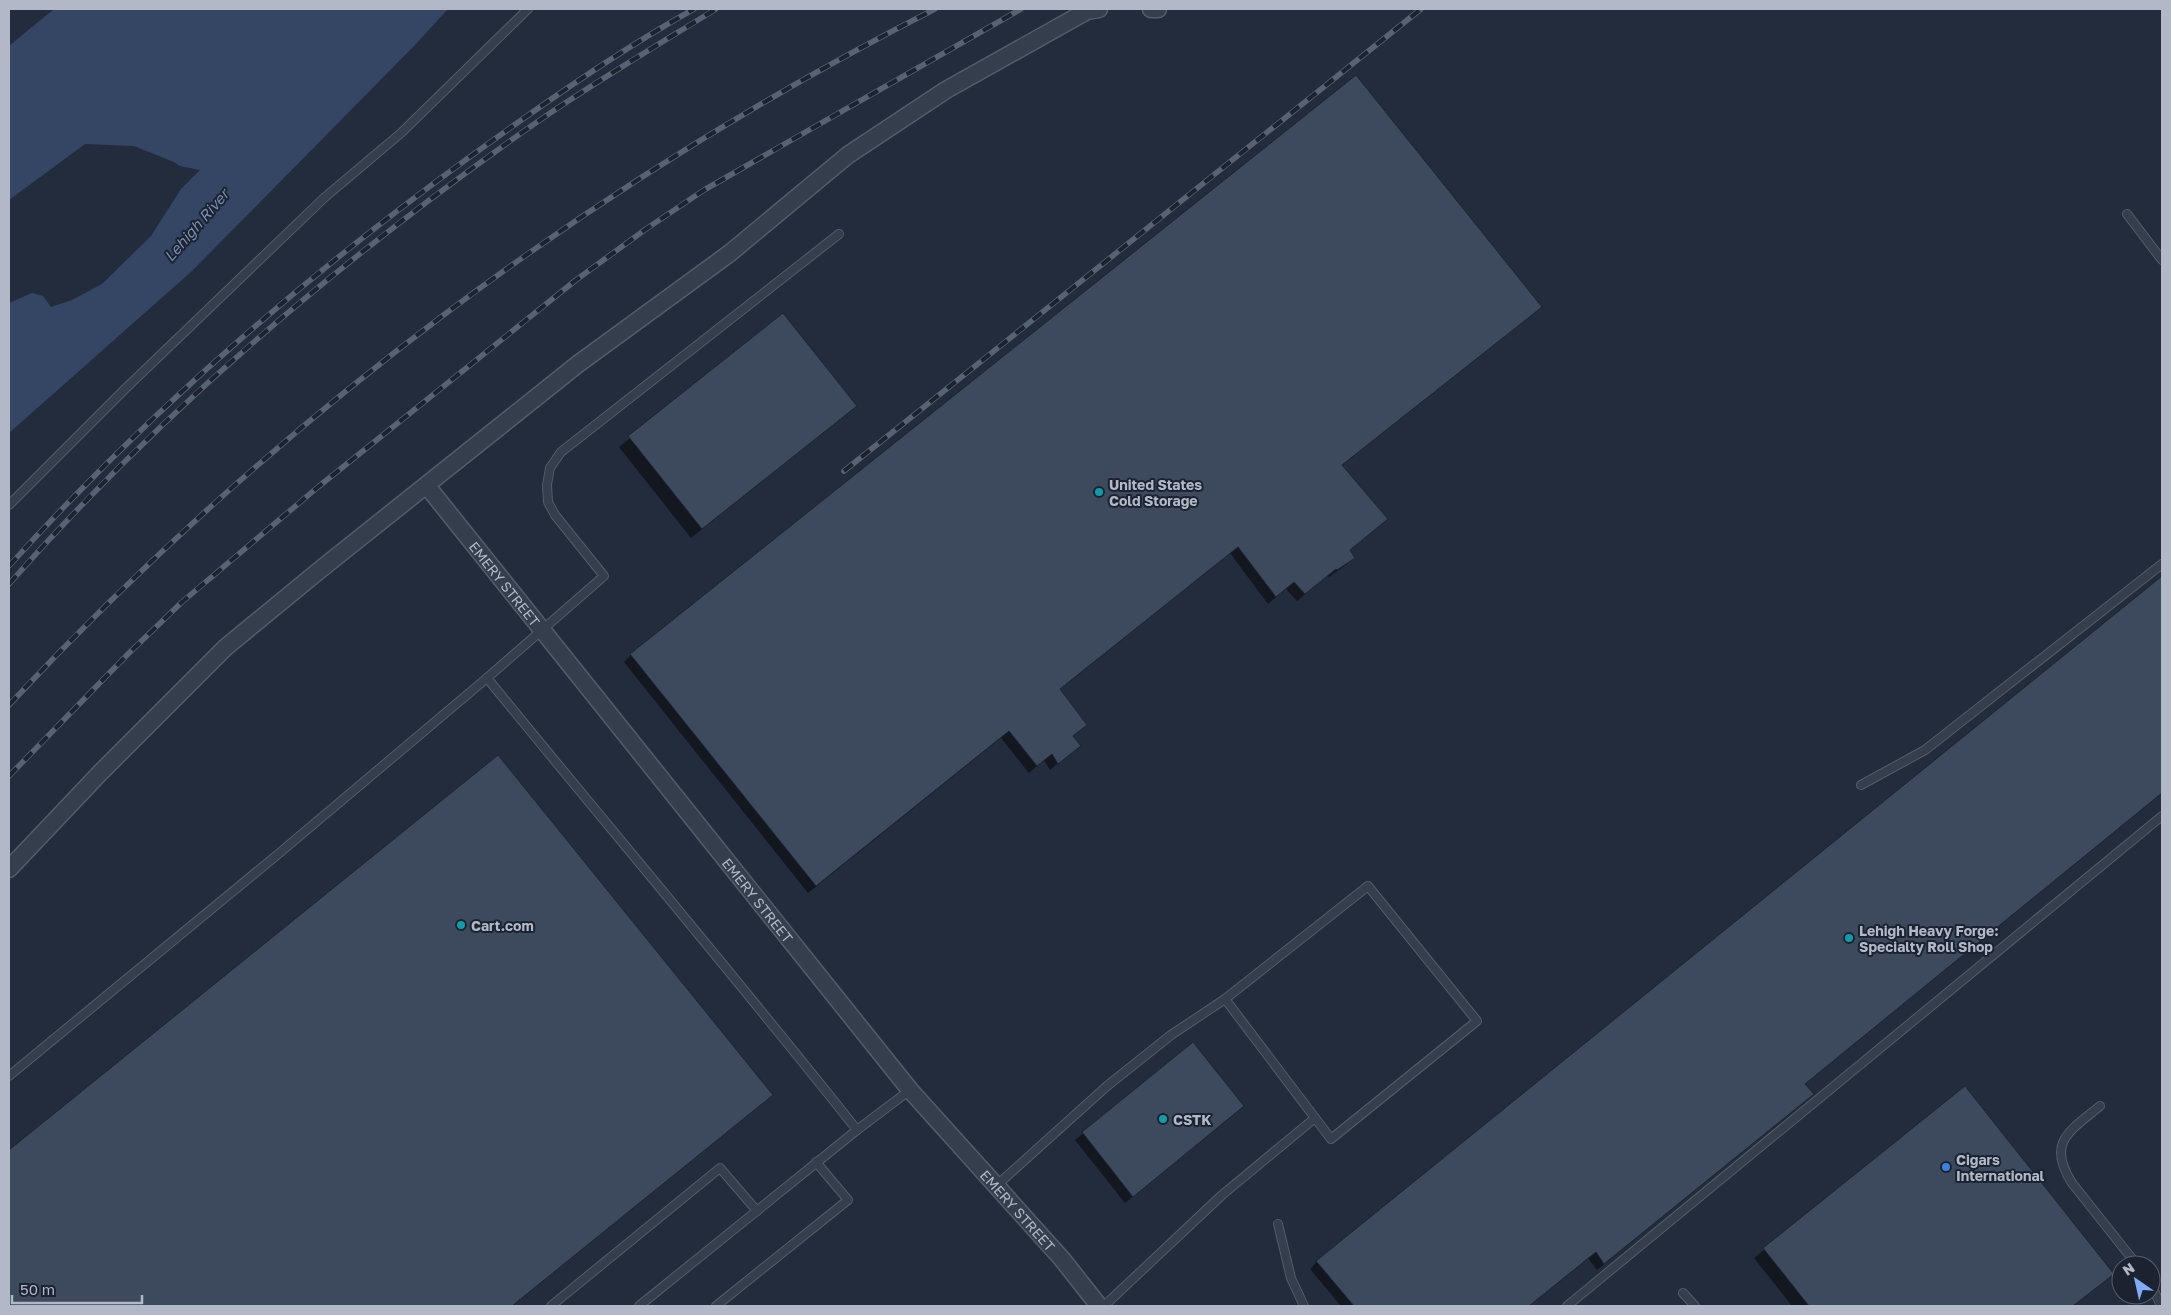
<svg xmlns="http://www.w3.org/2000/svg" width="2171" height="1315" viewBox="0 0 2171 1315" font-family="'Golos Text',sans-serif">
  <rect width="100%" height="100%" fill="#222c3c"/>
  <polygon fill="#354664" points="54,9 448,9 414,46 192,271 9,433 9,303 32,293 43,296 51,307 72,300 102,284 151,236 181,189 200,170 180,166 174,162 134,146 85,144 9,200 9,46"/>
  <g fill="#0007">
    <polygon points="1541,307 1341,466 1349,550 1354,558 1346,565 1329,577 1328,575 1297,601 1286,589 1268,604 1230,553 1059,690 1078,732 1072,737 1079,746 1050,770 1044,760 1029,773 1001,738 808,893 624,662 631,655"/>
    <polygon points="783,315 855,406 691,538 619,447"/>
    <polygon points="2162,578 2162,793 1804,1084 1805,1101 1597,1270 1588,1258 1529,1306 1341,1306 1310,1269 1317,1262"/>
    <polygon points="498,757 771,1095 512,1306 9,1306 9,1151"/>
    <polygon points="1193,1044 1235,1113 1125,1203 1075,1140"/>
    <polygon points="1964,1088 2112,1273 2074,1306 1792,1306 1754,1258"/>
  </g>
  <g fill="#3d495c" stroke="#1d2533">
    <polygon points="1356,75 1542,307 1342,465 1388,519 1350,550 1355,558 1337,570 1336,569 1305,594 1294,582 1276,597 1238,547 1060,689 1087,725 1073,736 1081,746 1073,752 1058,764 1052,754 1037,766 1009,731 816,886 630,654"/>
    <polygon points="783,313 857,406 702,529 628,436"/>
    <polygon points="2162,576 2162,793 1805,1084 1814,1094 1604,1264 1596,1252 1529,1306 1354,1306 1316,1261"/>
    <polygon points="498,755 773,1095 512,1306 9,1306 9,1150"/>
    <polygon points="1193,1042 1244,1106 1133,1197 1082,1132"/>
    <polygon points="1965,1086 2114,1274 2073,1306 1809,1306 1763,1248"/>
  </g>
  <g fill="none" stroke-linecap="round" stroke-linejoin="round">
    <g stroke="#545c6a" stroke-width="10">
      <g id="service">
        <polyline points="2127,214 2162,260"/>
        <polyline points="9,505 126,388 324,198 401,133 528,9"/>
        <polyline points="487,678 604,576 555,515 548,502 547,485 550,468 561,452 839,234"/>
        <polyline points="1861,785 1925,750 2162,564"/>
        <polygon points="1368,886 1477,1021 1331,1139 1225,999"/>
        <path d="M9 1076 277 855 487 678C610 829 736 977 857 1130L639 1306"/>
        <path d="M2100 1106C2070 1131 2046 1142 2072 1183L2137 1265"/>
        <polyline points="857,1130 910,1090"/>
        <polyline points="996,1186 1107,1086 1171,1035 1225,999"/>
        <polyline points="1278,1224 1291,1278 1304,1306"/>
        <polyline points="2151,1284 2161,1306"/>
        <polyline points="1683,1293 1695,1306"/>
        <polyline points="551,1306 720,1168 757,1211"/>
        <polyline points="716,1306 848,1200 816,1162"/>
        <polyline points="1104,1306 1222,1195 1315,1118"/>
        <polyline points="1567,1306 2162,816"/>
      </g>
    </g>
    <g stroke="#545c6a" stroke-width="19">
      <g id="minor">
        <polyline points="1151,9 1158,9"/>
        <path id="s1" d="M427 486 910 1090 1062 1259 1099 1306"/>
        <polyline points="9,869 100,773 226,647 321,569 578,364 730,253 848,155 946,90 1087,11 1099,9"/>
      </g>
    </g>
    <use href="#service" stroke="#353e4c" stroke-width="8"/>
    <use href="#minor" stroke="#353e4c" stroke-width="16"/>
    <g stroke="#576273" stroke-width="5.5">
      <g id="rail">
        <polyline points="844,471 1421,9"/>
        <path d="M9 566C147 413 304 277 471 156 543 104 617 52 694 9"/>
        <path d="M9 584C164 408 345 256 537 122 595 82 656 46 716 9"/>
        <path d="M9 705C274 421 589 185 935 9"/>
        <polyline points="9,776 129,653 182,602 318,487 576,280 646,229 704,190 1021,9"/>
      </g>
    </g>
    <use href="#rail" stroke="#1b2331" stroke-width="4" stroke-dasharray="11" stroke-linecap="butt"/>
  </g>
  <g fill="#0f9aa8" stroke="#1b2331" stroke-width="2">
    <circle cx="1099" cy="492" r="5"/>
    <circle cx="461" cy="925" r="5"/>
    <circle cx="1849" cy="938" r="5"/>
    <circle cx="1163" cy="1119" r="5"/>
  </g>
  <circle fill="#3f7fe0" stroke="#1b2331" stroke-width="2" cx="1946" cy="1167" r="5"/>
  <g text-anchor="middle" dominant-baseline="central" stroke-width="4" stroke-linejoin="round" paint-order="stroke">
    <g font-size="14" font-weight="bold" fill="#b1b9c8" stroke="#1b2331" text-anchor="start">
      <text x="1109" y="484">United States<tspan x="1109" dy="16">Cold Storage</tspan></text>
      <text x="471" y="925">Cart.com</text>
      <text x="1859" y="930">Lehigh Heavy Forge:<tspan x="1859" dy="16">Specialty Roll Shop</tspan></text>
      <text x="1173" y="1119">CSTK</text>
      <text x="1956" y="1159">Cigars<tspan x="1956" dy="16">International</tspan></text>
    </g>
    <g font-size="14" fill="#b1b9c8" stroke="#1b2331">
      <text stroke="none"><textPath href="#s1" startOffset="125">EMERY STREET</textPath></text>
      <text stroke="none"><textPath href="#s1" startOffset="530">EMERY STREET</textPath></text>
      <text stroke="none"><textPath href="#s1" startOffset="935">EMERY STREET</textPath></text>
    </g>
    <g font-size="15" font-style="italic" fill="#778eb1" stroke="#1b2331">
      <text transform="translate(196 225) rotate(-49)">Lehigh River</text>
    </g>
  </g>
  <rect width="2171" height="1315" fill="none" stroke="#b1b9c8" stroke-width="20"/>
  <g transform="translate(2136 1280) rotate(326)"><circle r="24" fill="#1b2331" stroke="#575f6d"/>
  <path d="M0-4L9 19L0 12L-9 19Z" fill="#82acfb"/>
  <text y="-8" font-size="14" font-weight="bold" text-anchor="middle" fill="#b1b9c8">N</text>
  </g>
  <path d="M12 1295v8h130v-8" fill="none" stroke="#b1b9c8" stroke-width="2.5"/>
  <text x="20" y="1295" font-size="15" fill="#b1b9c8" stroke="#1b2331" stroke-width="4" paint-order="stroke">50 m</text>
</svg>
